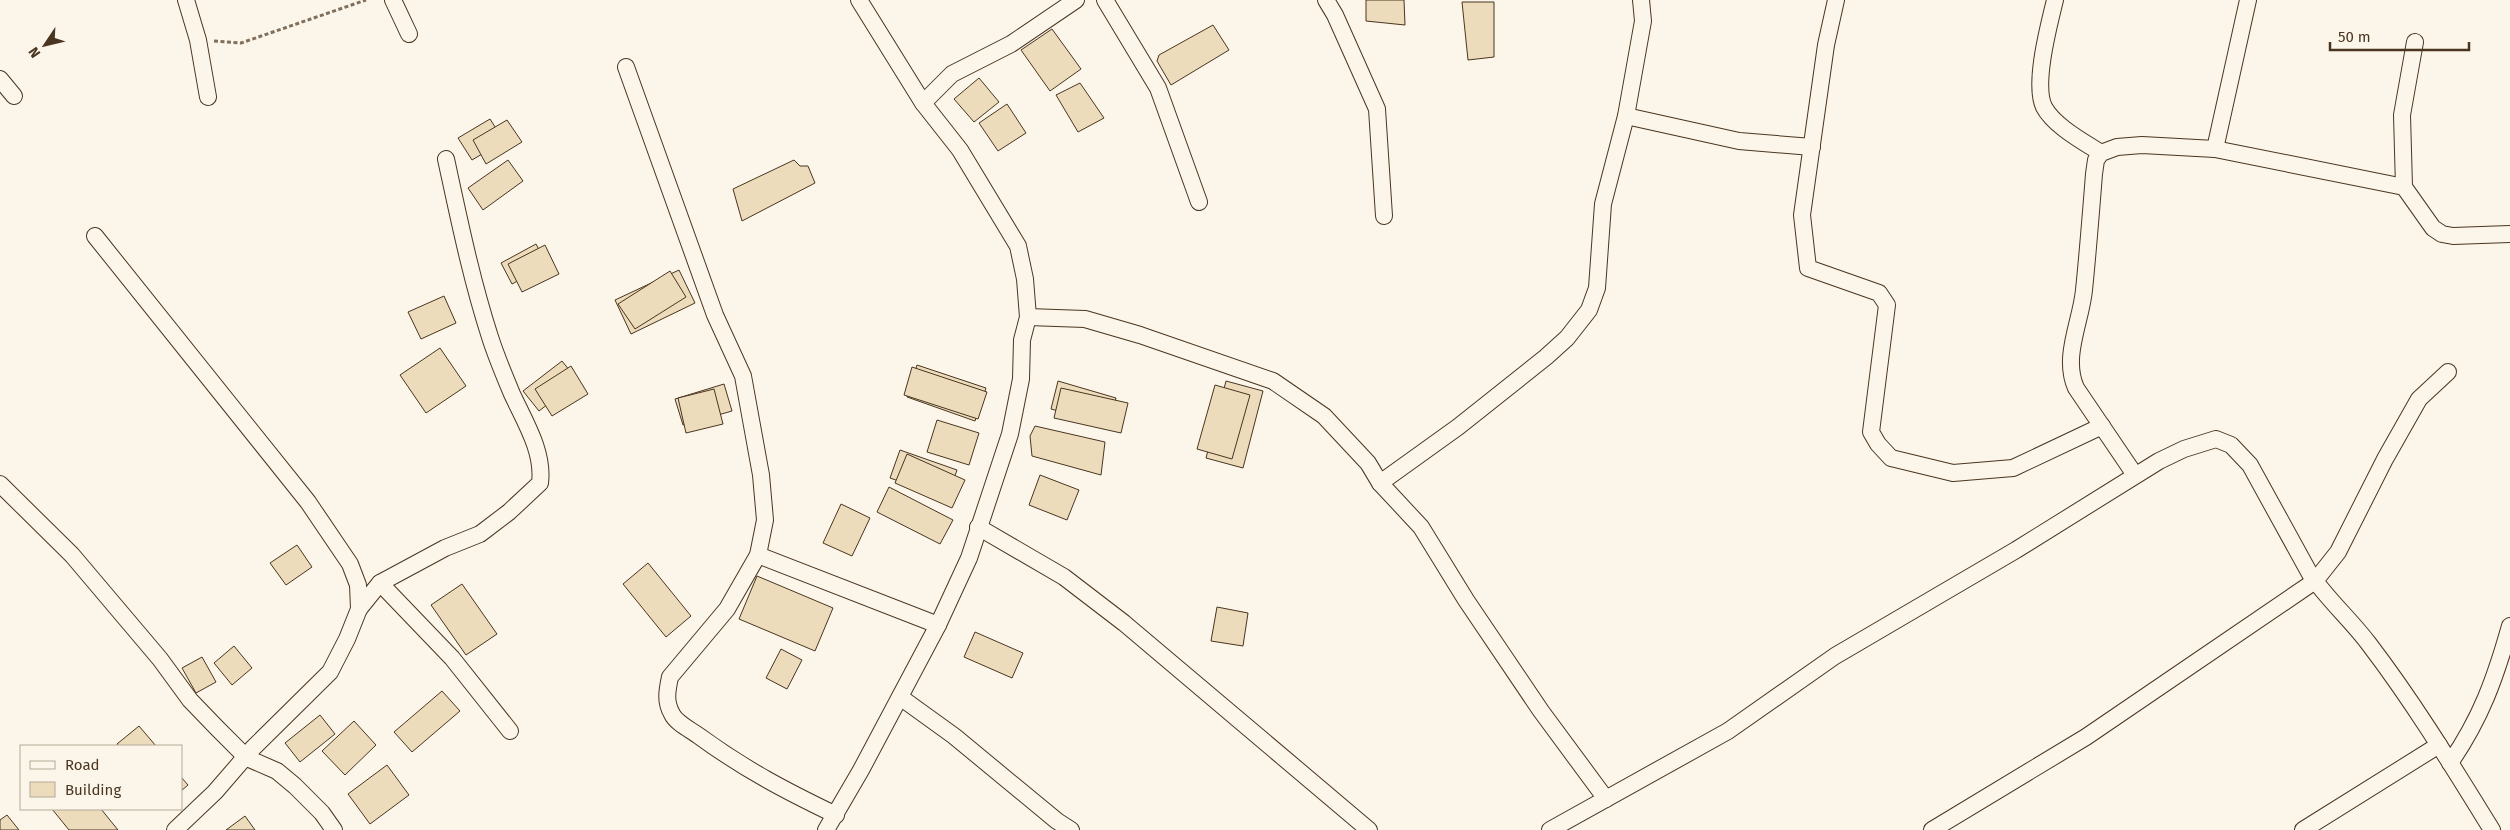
<svg xmlns="http://www.w3.org/2000/svg" width="2510" height="830" viewBox="0 0 2510 830" font-family="'Fira Sans',sans-serif">
  <rect width="100%" height="100%" fill="#fbf6e9"/>
  <g fill="#ecdcbc" stroke="#4a3520">
    <polygon points="1366,0 1404,0 1405,25 1366,21"/>
    <polygon points="1462,2 1494,2 1494,57 1468,60"/>
    <polygon points="1213,25 1229,50 1171,85 1157,61 1159,55"/>
    <polygon points="1052,29 1081,69 1050,91 1021,50"/>
    <polygon points="979,78 999,102 974,122 954,99"/>
    <polygon points="1080,83 1104,118 1078,132 1056,95"/>
    <polygon points="1007,104 1026,133 998,151 979,123"/>
    <polygon points="490,119 504,141 472,160 458,138"/>
    <polygon points="507,120 522,142 486,164 473,140"/>
    <polygon points="508,160 523,181 483,210 468,188"/>
    <polygon points="794,160 800,166 808,166 815,183 742,221 733,189"/>
    <polygon points="536,244 547,265 512,284 501,263"/>
    <polygon points="545,245 559,274 522,292 508,264"/>
    <polygon points="679,270 695,303 631,334 615,300"/>
    <polygon points="670,271 686,297 635,329 618,304"/>
    <polygon points="444,296 456,323 421,339 408,312"/>
    <polygon points="440,348 466,386 426,413 400,375"/>
    <polygon points="562,361 578,381 539,411 523,391"/>
    <polygon points="917,365 986,388 975,421 907,397"/>
    <polygon points="571,366 588,394 552,416 535,389"/>
    <polygon points="912,367 987,392 978,419 904,395"/>
    <polygon points="1058,381 1116,398 1109,425 1051,409"/>
    <polygon points="1226,381 1263,391 1243,468 1206,458"/>
    <polygon points="724,384 732,411 683,425 675,399"/>
    <polygon points="1215,385 1250,395 1232,459 1197,449"/>
    <polygon points="1061,388 1128,403 1121,433 1054,418"/>
    <polygon points="714,389 723,424 686,433 678,398"/>
    <polygon points="937,420 979,433 969,465 927,452"/>
    <polygon points="1035,426 1105,442 1101,475 1032,456 1030,436"/>
    <polygon points="900,450 957,470 947,498 890,478"/>
    <polygon points="907,454 965,480 952,508 895,483"/>
    <polygon points="1040,475 1079,490 1067,520 1029,505"/>
    <polygon points="889,487 953,520 940,544 877,512"/>
    <polygon points="841,504 870,518 852,556 823,543"/>
    <polygon points="297,545 312,567 286,585 270,563"/>
    <polygon points="648,563 691,616 666,637 623,584"/>
    <polygon points="757,576 833,608 815,651 739,619"/>
    <polygon points="462,584 497,634 466,655 431,605"/>
    <polygon points="1217,607 1248,613 1243,646 1211,641"/>
    <polygon points="975,632 1023,653 1012,678 964,657"/>
    <polygon points="234,646 252,668 232,685 214,663"/>
    <polygon points="781,649 802,660 787,689 766,678"/>
    <polygon points="202,657 216,682 196,693 182,668"/>
    <polygon points="442,691 460,711 412,752 394,732"/>
    <polygon points="320,715 335,734 300,762 285,743"/>
    <polygon points="354,721 376,745 345,775 322,751"/>
    <polygon points="139,726 156,746 118,746 117,744"/>
    <polygon points="387,765 409,795 370,824 348,794"/>
    <polygon points="181,777 188,785 181,791"/>
    <polygon points="52,809 101,809 118,830 69,830"/>
    <polygon points="7,815 19,830 0,830 0,820"/>
    <polygon points="245,816 255,830 226,830"/>
  </g>
  <g fill="none" stroke-linecap="round" stroke-linejoin="round">
    <g stroke="#4a3520" stroke-width="18">
      <g id="minor">
        <polyline points="186,0 198,40 208,97"/>
        <polyline points="393,0 409,34"/>
        <polyline points="1105,0 1158,88 1199,202"/>
        <polyline points="1326,0 1335,15 1377,109 1384,216"/>
        <polyline points="1836,0 1826,45 1802,215 1808,268 1879,293 1887,305 1871,432 1878,444 1891,458 1953,473 2013,468 2102,426"/>
        <path d="M2055 0C2049 25 2033 84 2044 107 2054 126 2084 142 2101 153"/>
        <polyline points="2415,42 2402,115 2404,187 2433,228 2442,234 2453,236 2510,234"/>
        <path d="M626 67 715 315 743 376 761 475 765 520 758 555 727 609 670 677C667 691 665 702 672 714 676 723 691 730 699 736 744 769 786 791 836 815"/>
        <polyline points="0,79 14,96"/>
        <polyline points="923,103 952,74 1011,44 1076,0"/>
        <polyline points="1626,116 1739,141 1812,147"/>
        <polyline points="2215,149 2248,0"/>
        <polyline points="95,236 308,502 350,564 358,585 359,609 347,639 330,672 253,748 215,792 175,830"/>
        <polyline points="1028,317 1085,319 1140,335 1273,381 1324,416 1368,463 1380,483 1421,527 1466,600 1541,711 1606,799"/>
        <path d="M2135 475 2076 388C2062 357 2081 322 2084 290 2088 251 2091 212 2094 174L2096 160 2101 153 2117 147 2142 145 2215 149 2404 187"/>
        <polyline points="1380,483 1458,427 1546,357 1567,338 1589,310 1597,288 1603,204 1626,116 1643,21 1641,0"/>
        <polyline points="0,484 72,555 160,659 190,700 217,728 247,758 277,771 295,786 322,813 334,830"/>
        <polyline points="978,527 1064,577 1124,623 1369,830"/>
        <polyline points="758,555 938,625"/>
        <polyline points="380,583 452,658 510,731"/>
        <path d="M359 609 380 583 445 548 480 534 509 512 540 483C544 452 525 422 512 394 504 375 496 356 490 337 471 278 459 219 446 159"/>
        <polyline points="900,697 954,736 1057,821 1071,830"/>
        <path d="M2450 763C2481 718 2495 679 2510 626"/>
        <polyline points="826,830 861,770 938,625 969,558 1010,434 1021,379 1022,340 1028,317 1025,279 1018,246 960,150 923,103 859,0"/>
        <path d="M1550 830 1728 731 1835 656 2016 550 2159 461 2184 449 2216 439 2231 445 2250 465 2310 574C2328 600 2351 620 2369 644 2414 703 2453 767 2492 830"/>
        <polyline points="1932,830 2086,737 2315,581 2338,552 2385,459 2419,399 2448,372"/>
        <polyline points="2303,830 2439,745"/>
      </g>
    </g>
    <polyline stroke="#7f6f5c" stroke-width="3" stroke-dasharray="4 2.5" stroke-linecap="butt" points="214,41 241,43 366,0"/>
    <use href="#minor" stroke="#fbf6e9" stroke-width="16"/>
  </g>
  <rect x="20" y="745" width="162" height="65" fill="#fbf6e9" stroke="#b4a999"/>
  <rect x="30" y="761" width="25" height="8" fill="#fbf6e9" stroke="#b4a999"/>
  <text x="65" y="770" font-size="15" fill="#4a3520">Road</text>
  <rect x="30" y="782" width="25" height="15" fill="#ecdcbc" stroke="#b4a999"/>
  <text x="65" y="795" font-size="15" fill="#4a3520">Building</text>
  <g transform="translate(45 45) rotate(235)" stroke="#fbf6e9" stroke-width="4" paint-order="stroke">
  <path d="M0-4L9 19L0 12L-9 19Z" fill="#4a3520"/>
  <text y="-8" font-size="14" font-weight="bold" text-anchor="middle" fill="#4a3520">N</text>
  </g>
  <path d="M2330 42v8h139v-8" fill="none" stroke="#4a3520" stroke-width="2.5"/>
  <text x="2338" y="42" font-size="15" fill="#4a3520" stroke="#fbf6e9" stroke-width="4" paint-order="stroke">50 m</text>
</svg>
